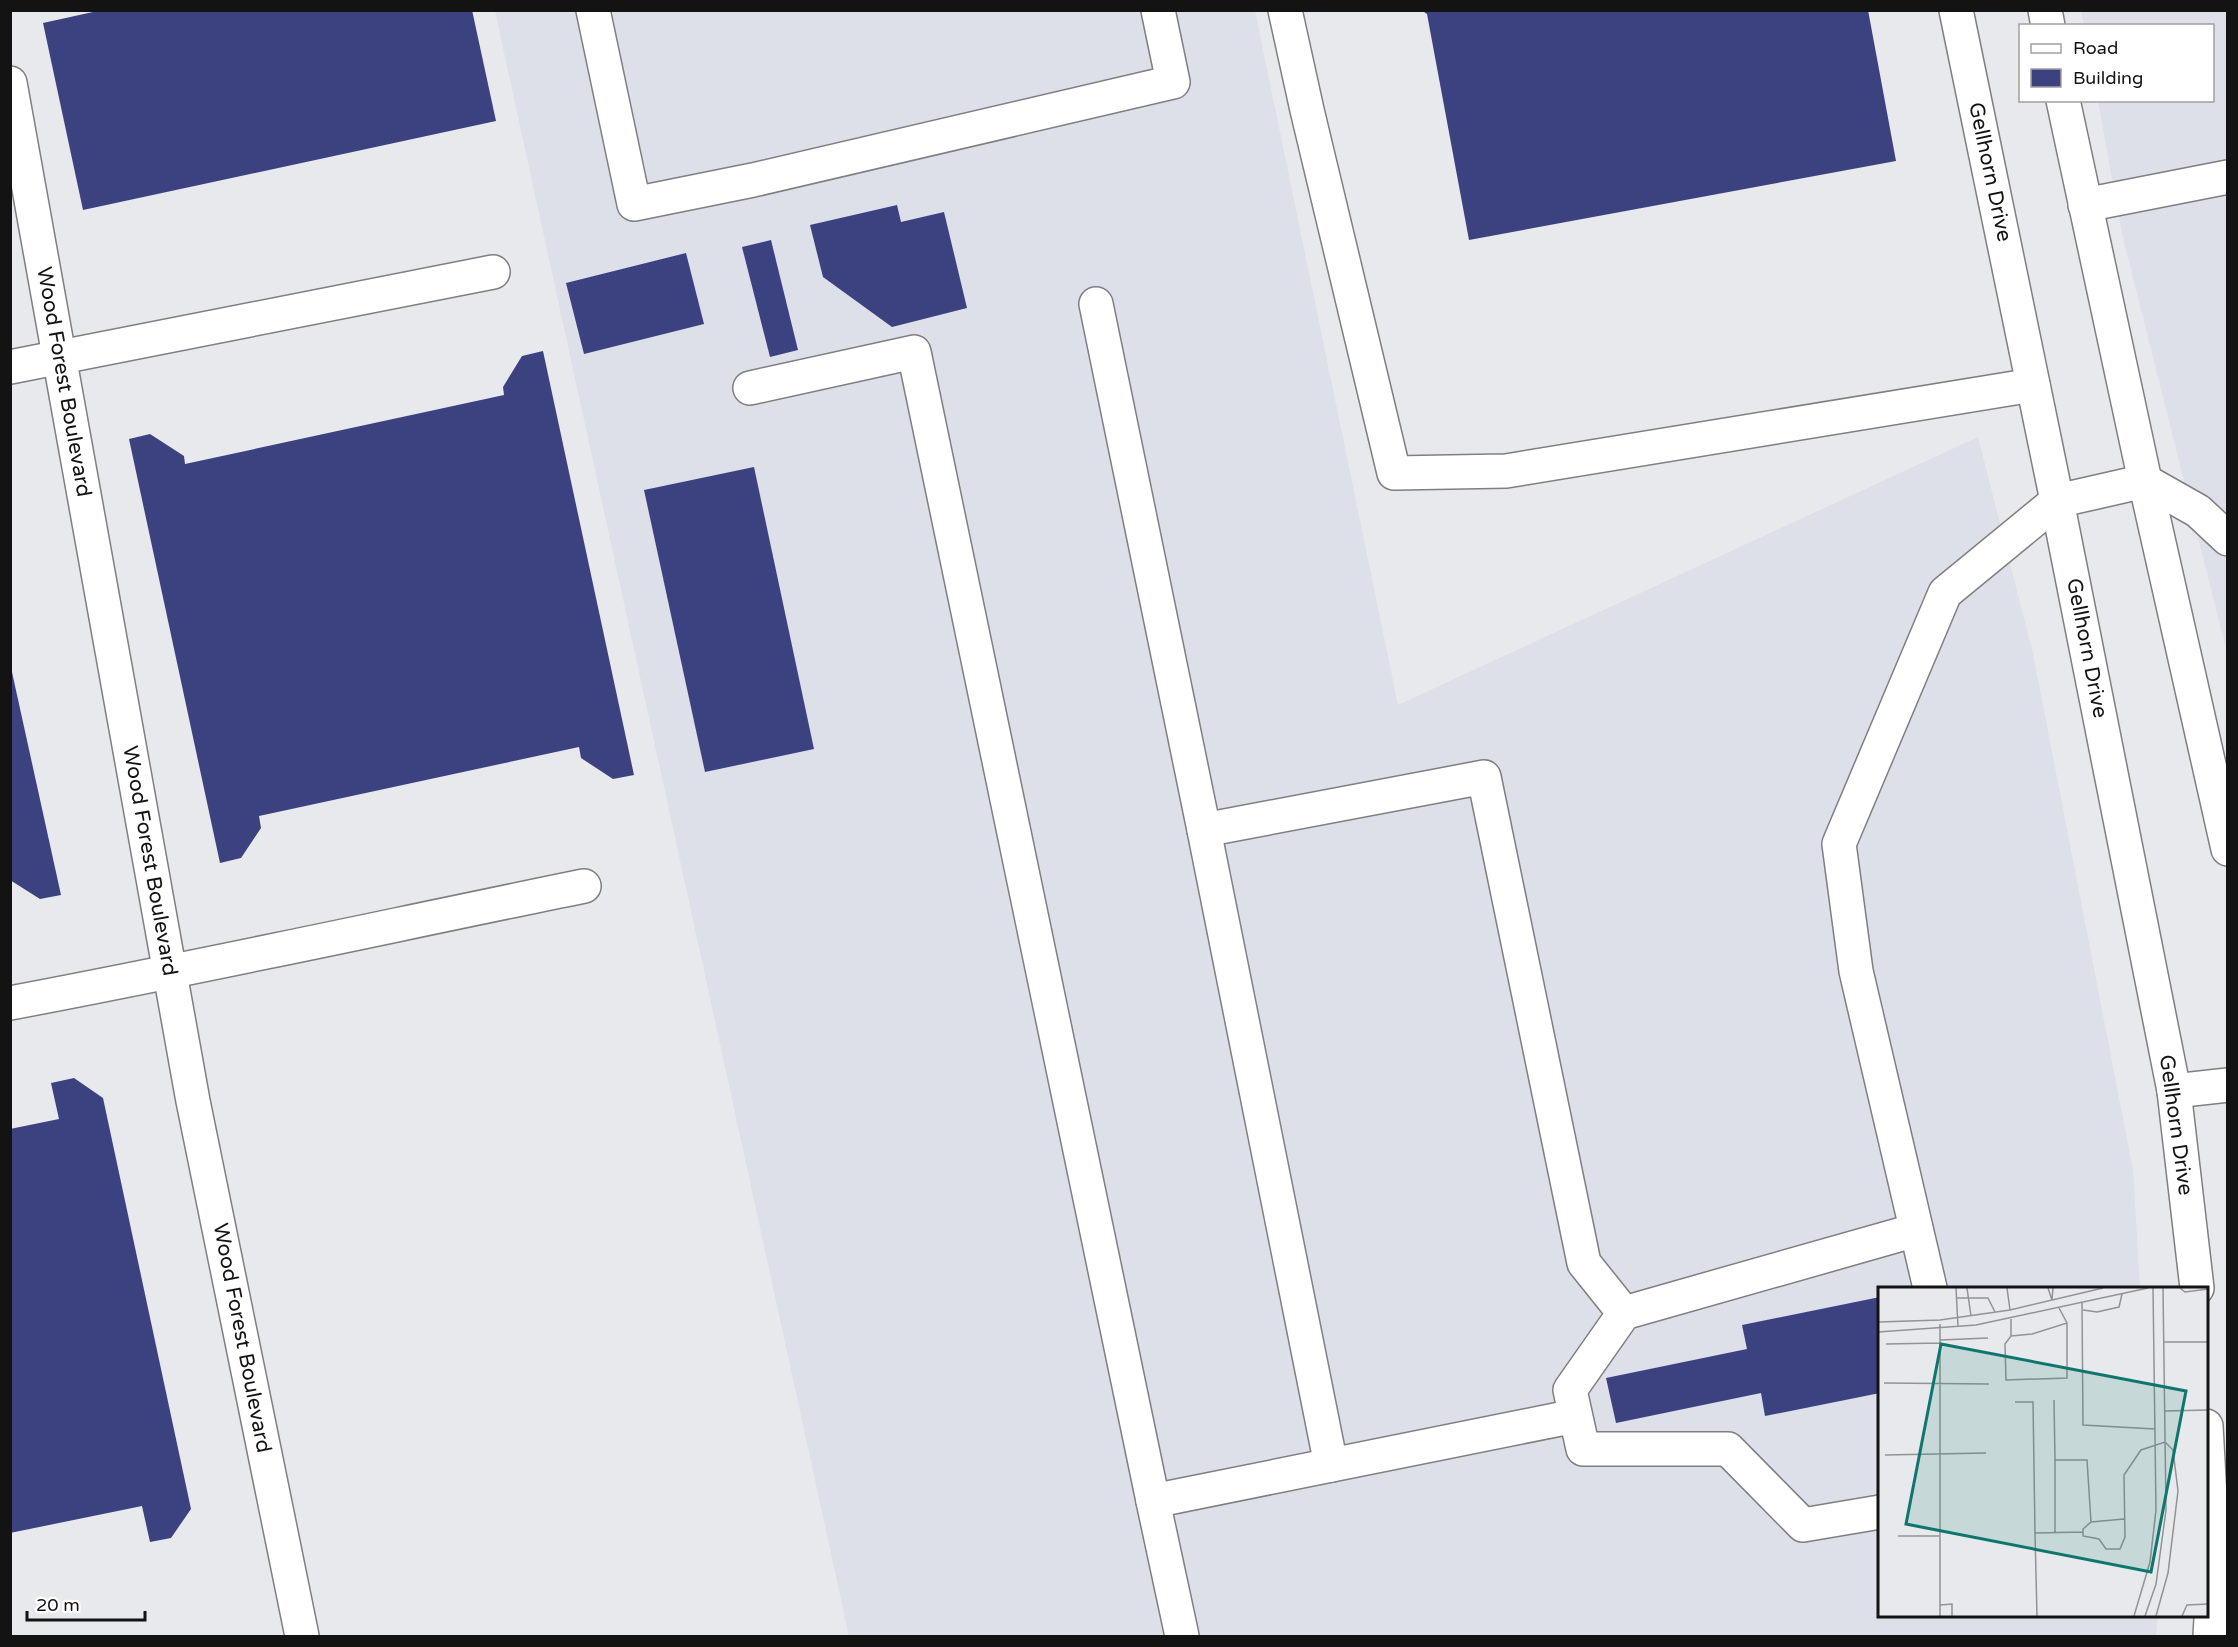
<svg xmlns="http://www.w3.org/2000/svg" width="2238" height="1647" viewBox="0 0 2238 1647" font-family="'Varela Round',sans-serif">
  <rect width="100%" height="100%" fill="#e8e9ec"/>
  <g fill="#dddfe9">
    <polygon points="495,11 1255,11 1398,705 1978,437 2033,654 2133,1170 2140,1288 1880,1288 1880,1616 2158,1616 2156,1636 849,1636"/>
    <polygon points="2081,11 2227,11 2227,653 2122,234 2098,101 2212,100 2212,26 2084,25"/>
  </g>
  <g fill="#3c4280">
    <polygon points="102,10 472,10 496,121 83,210 43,23"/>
    <polygon points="1421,10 1868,10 1896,161 1469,240 1427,14"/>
    <polygon points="897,205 901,222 944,212 967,308 892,327 823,277 810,225"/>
    <polygon points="771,240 798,350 770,357 742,247"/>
    <polygon points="686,253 704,324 584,354 566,283"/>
    <polygon points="543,351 634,775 613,779 581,758 579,747 259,816 261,828 241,858 220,863 129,439 150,434 184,456 185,464 504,395 503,387 522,356"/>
    <polygon points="754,467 814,749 705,772 644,490"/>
    <polygon points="10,663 61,895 40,899 10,880"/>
    <polygon points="74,1078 103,1098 191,1509 171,1538 150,1542 142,1506 10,1533 10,1129 59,1119 51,1083"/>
    <polygon points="1880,1297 1880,1393 1765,1416 1761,1393 1616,1423 1606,1378 1747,1349 1742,1325"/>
  </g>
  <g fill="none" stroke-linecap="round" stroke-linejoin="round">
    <g stroke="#7f7f82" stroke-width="36">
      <g id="minor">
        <polyline points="593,10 634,204 753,180 1173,82 1158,10"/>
        <polyline points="1285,10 1307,110 1394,473 1506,471 2033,385"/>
        <polyline points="10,83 193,1101 302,1636"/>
        <polyline points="2085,205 2228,177"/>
        <polyline points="1096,304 1204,830 1484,777 1584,1263 1624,1313"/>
        <polyline points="10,367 493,272"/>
        <polyline points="750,388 914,352 1153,1501 1575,1416"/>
        <polyline points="1204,830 1331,1465"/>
        <path d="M10 1003C202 967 393 925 584 886"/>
        <polyline points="1930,1288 1856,971 1839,844 1945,593 2057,501 2145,481 2198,511 2228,539"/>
        <polyline points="1153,1501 1182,1636"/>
        <polyline points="1880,1512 1803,1525 1728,1449 1583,1449 1570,1390 1624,1313 1916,1230"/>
      </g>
    </g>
    <g stroke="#7f7f82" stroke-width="36">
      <g id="major">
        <polyline points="1956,10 2057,501 2174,1091 2197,1288"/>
        <polyline points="2045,10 2048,26"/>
        <polyline points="2063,100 2145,481 2228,849"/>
        <polyline points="2174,1091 2228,1085"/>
        <polyline points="2206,1426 2214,1567 2210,1636"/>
      </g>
    </g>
    <use href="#minor" stroke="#fff" stroke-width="33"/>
    <use href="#major" stroke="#fff" stroke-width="33"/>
  </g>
  <g text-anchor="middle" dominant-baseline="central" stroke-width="6" stroke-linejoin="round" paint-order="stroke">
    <g font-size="21" fill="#131314" stroke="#fff">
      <text transform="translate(1990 172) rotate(78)">Gellhorn Drive</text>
      <text transform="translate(64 382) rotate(80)">Wood Forest Boulevard</text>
      <text transform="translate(2087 648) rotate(79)">Gellhorn Drive</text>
      <text transform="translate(150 861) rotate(80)">Wood Forest Boulevard</text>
      <text transform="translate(2176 1125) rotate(82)">Gellhorn Drive</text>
      <text transform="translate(242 1338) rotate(79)">Wood Forest Boulevard</text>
    </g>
  </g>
  <g transform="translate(1878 1287)">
    <rect width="330" height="330" fill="#e8e9ec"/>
    <path fill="none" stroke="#939396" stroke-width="1.5" d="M78 1 80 40M89 1 93 29M129 1 132 23M170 1 174 13 175 1M302 1 307 5 330 2M79 11H110L117 25M204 16 205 138 277 142M205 23 219 25 241 20 244 7M133 32V49L127 57 128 93 189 91V36L181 21M0 35 62 33 132 23 225 1M0 45 98 38 270 1M133 49 154 47 189 36M62 53 110 51M286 55H330M8 57 62 56M6 96 111 97M176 113 177 173H209L213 235M137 115H155L157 246 205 245M287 124 330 123M7 168 108 166M177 173V246M246 232 213 235 205 242V249L221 252 228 262H242L247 250 246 188 263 163 287 155 295 163 300 204 290 286 278 329M157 246 159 329M20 249H61M62 318 74 317V329M62 329V37M256 329 272 275 278 223 275 1M267 329 278 297 288 223 285 1M304 329 309 318 330 317"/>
    <path fill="#0f766e" fill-opacity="0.15" stroke="#0f766e" stroke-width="3" d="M63 57 308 104 273 285 28 237Z"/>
    <rect width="330" height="330" fill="none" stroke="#131314" stroke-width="3"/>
  </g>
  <rect width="2238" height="1647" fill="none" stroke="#131314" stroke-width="24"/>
  <rect x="2019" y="24" width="195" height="78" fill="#ffffff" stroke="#a1a1a1" stroke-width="1.5"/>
  <rect x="2031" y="44" width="30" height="9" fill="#ffffff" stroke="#a1a1a1" stroke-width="1.5"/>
  <text x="2073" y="54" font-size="18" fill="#131314">Road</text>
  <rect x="2031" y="69" width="30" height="18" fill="#3c4280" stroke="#a1a1a1" stroke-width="1.5"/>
  <text x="2073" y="84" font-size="18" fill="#131314">Building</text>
  <path d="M27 1611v9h118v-9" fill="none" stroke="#131314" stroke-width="3"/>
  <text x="36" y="1611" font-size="18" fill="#131314" stroke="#ffffff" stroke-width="4.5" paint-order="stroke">20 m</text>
</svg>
